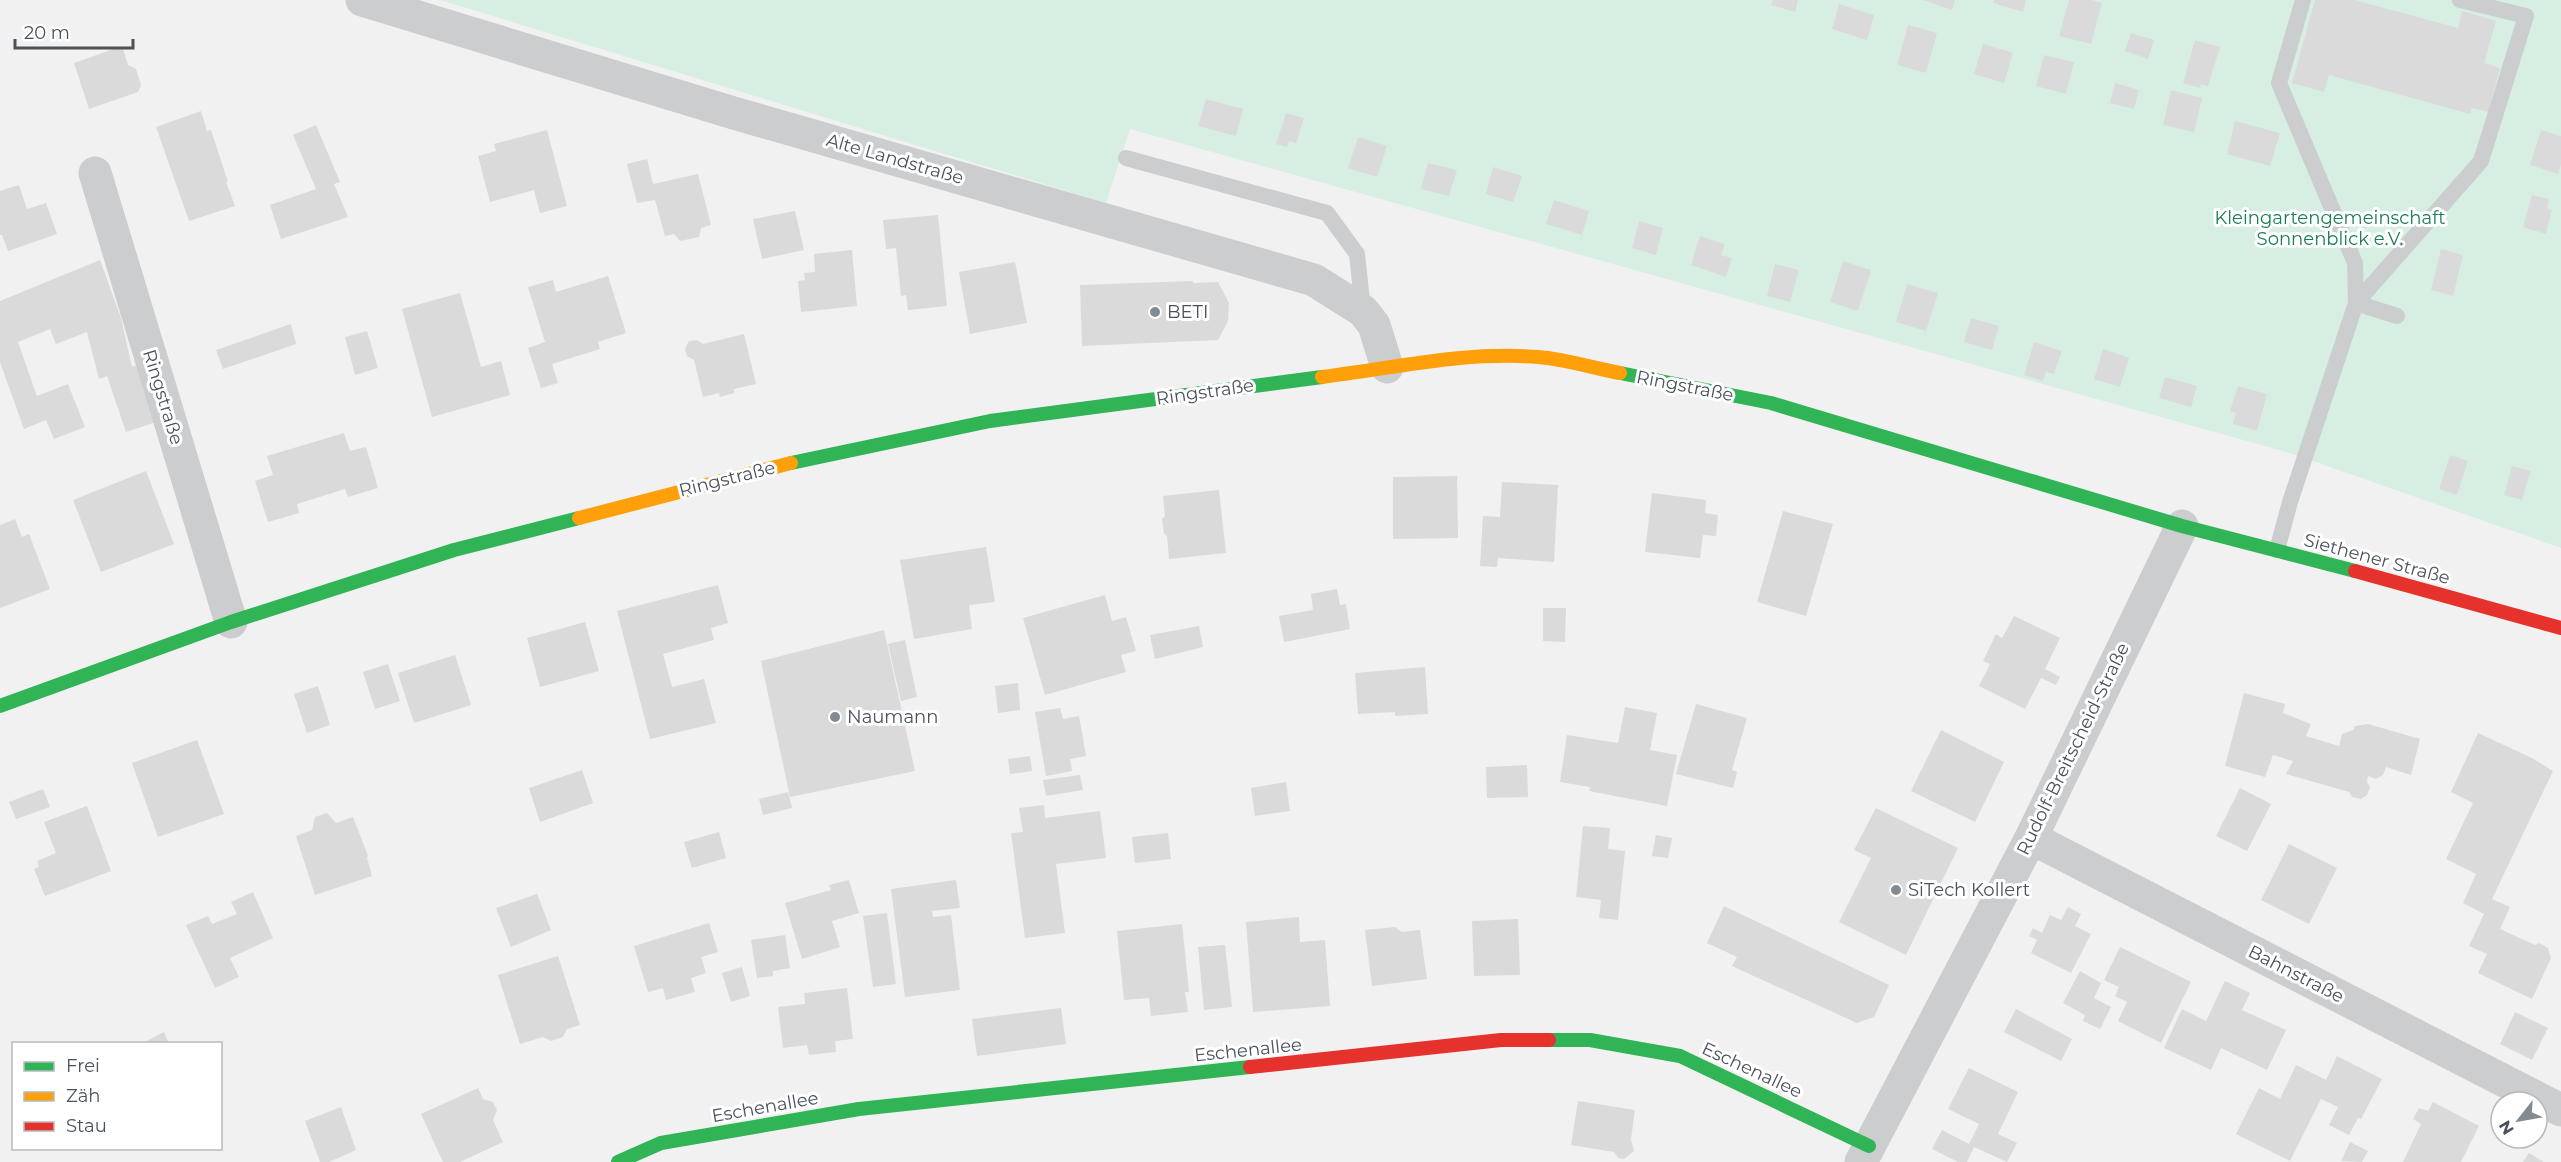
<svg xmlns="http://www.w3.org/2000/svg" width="2561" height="1162" viewBox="0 0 2561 1162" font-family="Montserrat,sans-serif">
  <rect width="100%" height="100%" fill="#f1f1f1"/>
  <polygon fill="#d7efe2" points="440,0 2561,0 2561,548 2293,454 1130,129 1106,203"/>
  <g fill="#dadadb">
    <polygon points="1773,0 1798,0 1795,12 1771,5"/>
    <polygon points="1923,0 1955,0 1952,10"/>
    <polygon points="1994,0 2026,0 2023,12 1993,3"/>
    <polygon points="2069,0 2092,0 2102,3 2091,44 2059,36"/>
    <polygon points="2315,0 2355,0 2458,28 2462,11 2496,21 2484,63 2500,68 2488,112 2472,108 2470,114 2329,75 2324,92 2292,83"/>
    <polygon points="1839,4 1874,15 1867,40 1832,29"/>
    <polygon points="1908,25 1937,33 1926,73 1897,65"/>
    <polygon points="2131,33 2154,40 2148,59 2125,51"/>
    <polygon points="2195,40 2220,47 2208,86 2201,84 2200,88 2183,83"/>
    <polygon points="1983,44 2013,53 2004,83 1974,74"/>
    <polygon points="122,46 128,65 136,69 141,85 138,92 89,109 74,63"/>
    <polygon points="2044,55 2074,62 2066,94 2036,86"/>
    <polygon points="2115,83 2139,90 2134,109 2110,103"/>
    <polygon points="2171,90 2202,98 2194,132 2163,125"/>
    <polygon points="1206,99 1243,109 1236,136 1198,126"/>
    <polygon points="201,111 207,131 211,130 228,182 226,182 235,206 189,221 156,127"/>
    <polygon points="1286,113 1304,118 1296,143 1289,141 1287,147 1276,144"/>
    <polygon points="2235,121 2280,133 2270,166 2227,154"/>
    <polygon points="316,125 340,182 334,184 348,217 281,239 270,205 316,189 293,135"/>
    <polygon points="547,130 567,206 540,213 534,190 490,202 478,156 496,151 494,144"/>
    <polygon points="2541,130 2561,136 2561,164 2558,174 2530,165"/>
    <polygon points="1358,137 1387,146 1377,177 1348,168"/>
    <polygon points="647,159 653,184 698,174 711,225 701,228 699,237 680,241 674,234 665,236 655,200 637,203 627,164"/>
    <polygon points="1428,163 1457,170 1449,196 1421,189"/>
    <polygon points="1493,167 1522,176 1513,202 1486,194"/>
    <polygon points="19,185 27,209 46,203 57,234 8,251 2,235 0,235 0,191"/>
    <polygon points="2532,195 2549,199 2547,208 2552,210 2546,234 2523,227"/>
    <polygon points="1554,200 1589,211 1582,235 1546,224"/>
    <polygon points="795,211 804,250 762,259 753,219"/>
    <polygon points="938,215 947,306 908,310 906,295 901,296 896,248 886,249 883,220"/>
    <polygon points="1639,221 1663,228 1656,255 1632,248"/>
    <polygon points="1700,236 1725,244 1721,255 1732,258 1726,277 1691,265"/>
    <polygon points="2441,249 2463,255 2453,296 2431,290"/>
    <polygon points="852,250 857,306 801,312 798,281 805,280 804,273 815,272 814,254"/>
    <polygon points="100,260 121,318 132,367 137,365 156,422 126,432 107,376 99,379 87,332 56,344 50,329 18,342 34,388 37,396 68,384 85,427 54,439 46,420 24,429 0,362 0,301"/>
    <polygon points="1843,261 1871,270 1858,311 1830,302"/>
    <polygon points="1015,262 1027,323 970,334 959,272"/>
    <polygon points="1775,264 1799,270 1790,302 1767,296"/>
    <polygon points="608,276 626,333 598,342 600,349 552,364 558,383 541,388 528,348 545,342 528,287 553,280 556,292"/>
    <polygon points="1193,281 1193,283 1218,282 1229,303 1228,321 1218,340 1082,346 1080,285"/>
    <polygon points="1907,284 1938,293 1926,331 1896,322"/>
    <polygon points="460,293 481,367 501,361 510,395 432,417 402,309"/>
    <polygon points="1971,318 1999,326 1992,350 1964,342"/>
    <polygon points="291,324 296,344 223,369 216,350"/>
    <polygon points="367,331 378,368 355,375 345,337"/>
    <polygon points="744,334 756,384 734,389 734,393 720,397 719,393 703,397 694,360 687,356 685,349 689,341 697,340 703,344"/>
    <polygon points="2034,342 2062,351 2054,374 2046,372 2043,381 2024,375"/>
    <polygon points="2103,349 2129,358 2120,387 2094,379"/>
    <polygon points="2165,377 2197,386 2191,407 2159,398"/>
    <polygon points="2238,386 2267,394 2257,431 2233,424 2236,413 2230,411"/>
    <polygon points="344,433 350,451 366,447 378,488 348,497 345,489 297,504 299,513 268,522 255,481 273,475 267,456"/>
    <polygon points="2450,455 2468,461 2457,495 2439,489"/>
    <polygon points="2512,466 2531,471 2522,500 2504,495"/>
    <polygon points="146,471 174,544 101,572 73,500"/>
    <polygon points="1457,476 1458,538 1393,539 1393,477"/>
    <polygon points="1502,482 1558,485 1554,562 1498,558 1497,567 1480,566 1483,516 1500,517"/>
    <polygon points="1219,490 1226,553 1169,559 1167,536 1164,534 1162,519 1165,516 1163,496"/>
    <polygon points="1652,493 1706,500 1705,513 1718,515 1716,536 1703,535 1700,558 1645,552"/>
    <polygon points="1783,511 1833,524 1806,616 1757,602"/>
    <polygon points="15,519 22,537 29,534 50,589 0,608 0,525"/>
    <polygon points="986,547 995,602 969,605 972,629 914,639 900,560"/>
    <polygon points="718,585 728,623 711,628 714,640 663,654 672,687 704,679 716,723 650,739 617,611"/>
    <polygon points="1337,589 1340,605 1346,604 1350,629 1284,642 1279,616 1313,610 1311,594"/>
    <polygon points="1105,595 1112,621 1126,617 1136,651 1121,655 1126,672 1045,695 1023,618"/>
    <polygon points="1543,608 1566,608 1565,642 1543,641"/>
    <polygon points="2014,616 2060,638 2045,669 2060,677 2056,685 2041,678 2025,709 1979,686 1990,664 1983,661 1996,634 2002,638"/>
    <polygon points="585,622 599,671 540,687 527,638"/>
    <polygon points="1199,626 1203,647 1155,659 1150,635"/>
    <polygon points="884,630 915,771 790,797 761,661"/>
    <polygon points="905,640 917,697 901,701 888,644"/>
    <polygon points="455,655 471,705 414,723 398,673"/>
    <polygon points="388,664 400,701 375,709 363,672"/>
    <polygon points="1425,667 1428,714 1395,716 1395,712 1358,714 1355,673"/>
    <polygon points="1018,683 1020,710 998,713 995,686"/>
    <polygon points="318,686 330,725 307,733 294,694"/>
    <polygon points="2244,693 2285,704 2283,713 2311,724 2306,736 2339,746 2342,734 2353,730 2355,726 2368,724 2420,739 2411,775 2386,767 2383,775 2376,779 2368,776 2367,782 2370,787 2367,795 2361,799 2352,797 2349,792 2286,774 2293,761 2273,755 2265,777 2225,766"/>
    <polygon points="1696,704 1747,718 1732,770 1737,772 1733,788 1676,774"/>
    <polygon points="1625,707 1657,713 1650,750 1677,755 1667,806 1589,791 1590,787 1560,782 1567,735 1618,743"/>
    <polygon points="1060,708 1063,719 1079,716 1086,756 1070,759 1072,771 1046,776 1035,712"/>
    <polygon points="1941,730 2004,762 1975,822 1911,791"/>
    <polygon points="2478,733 2532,758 2553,771 2492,899 2510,907 2500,929 2535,945 2539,943 2548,948 2551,958 2532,999 2478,973 2487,954 2469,946 2484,914 2463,903 2476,874 2446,859 2473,803 2451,792"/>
    <polygon points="197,740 224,814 158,837 132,763"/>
    <polygon points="1030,756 1032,771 1010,774 1008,759"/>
    <polygon points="1527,765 1528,797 1487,798 1486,767"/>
    <polygon points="582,770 593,803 540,822 529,788"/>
    <polygon points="1080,775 1083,790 1046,796 1043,780"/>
    <polygon points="1286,782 1290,811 1255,816 1251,788"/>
    <polygon points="2240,788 2271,804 2247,851 2216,836"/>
    <polygon points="43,789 50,807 16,819 9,802"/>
    <polygon points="788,792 792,808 763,815 759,799"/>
    <polygon points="1044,805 1045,818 1100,811 1106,858 1056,864 1065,933 1025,938 1011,833 1023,832 1019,808"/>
    <polygon points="87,806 111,871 45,896 34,869 39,867 37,861 56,853 44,822"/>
    <polygon points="1876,808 1958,848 1906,955 1839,922 1871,858 1854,850"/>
    <polygon points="327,813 336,823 353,817 368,856 367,858 372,876 315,895 296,836 312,830 315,817"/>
    <polygon points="1583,826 1610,828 1608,849 1625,851 1618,920 1599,918 1601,900 1576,897"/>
    <polygon points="719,832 726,858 692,868 684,842"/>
    <polygon points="1168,833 1171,859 1135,863 1132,837"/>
    <polygon points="1656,835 1672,838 1668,858 1652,856"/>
    <polygon points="2289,844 2337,868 2309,924 2261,900"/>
    <polygon points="849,880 859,913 832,921 840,947 802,959 785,903 831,890 829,885"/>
    <polygon points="956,880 960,908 932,911 933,917 951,915 960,990 905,997 891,889"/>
    <polygon points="253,892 273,938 230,958 239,977 215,988 186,925 208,916 212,924 237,914 231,902"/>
    <polygon points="537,894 551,930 511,947 496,908"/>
    <polygon points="1724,906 1889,985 1874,1017 1857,1023 1732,966 1737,957 1707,943"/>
    <polygon points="2068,907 2081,914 2075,926 2091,934 2071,973 2031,953 2037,940 2029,936 2033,928 2042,933 2050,915 2061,920"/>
    <polygon points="887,913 896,984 873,987 863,916"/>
    <polygon points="1299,917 1300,942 1325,940 1330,1006 1253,1012 1246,922"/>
    <polygon points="1518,919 1520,975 1474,976 1472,921"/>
    <polygon points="709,923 718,952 701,957 706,973 691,978 695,992 666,1000 663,988 648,992 634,946"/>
    <polygon points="1182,924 1189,992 1185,992 1188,1012 1151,1016 1149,998 1124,1000 1117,931"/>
    <polygon points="1395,927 1402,932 1420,930 1427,979 1372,986 1365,930"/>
    <polygon points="785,935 790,968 773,971 773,976 757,978 751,940"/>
    <polygon points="1225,945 1232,1007 1204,1010 1198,947"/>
    <polygon points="2120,947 2191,982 2161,1043 2118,1021 2127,1002 2115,996 2119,987 2104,980"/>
    <polygon points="558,956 580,1025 567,1029 563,1037 551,1041 543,1037 520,1044 498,975"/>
    <polygon points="742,967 750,996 731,1002 722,973"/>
    <polygon points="2080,971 2101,983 2094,998 2111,1007 2100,1029 2083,1021 2085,1015 2063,1003"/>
    <polygon points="2225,981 2250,993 2242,1010 2286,1030 2267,1070 2221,1048 2211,1070 2164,1048 2182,1009 2206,1021"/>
    <polygon points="847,988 853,1039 835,1041 836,1052 809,1055 807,1045 783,1048 778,1007 805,1004 804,993"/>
    <polygon points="1061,1008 1066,1044 977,1056 972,1019"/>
    <polygon points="2016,1009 2072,1039 2061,1061 2004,1032"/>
    <polygon points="2515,1012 2548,1028 2532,1060 2500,1044"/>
    <polygon points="164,1032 169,1044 141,1044"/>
    <polygon points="2337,1056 2382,1079 2361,1119 2358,1118 2349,1135 2329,1125 2338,1107 2321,1099 2290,1161 2236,1134 2259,1088 2280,1099 2296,1065 2326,1080"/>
    <polygon points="1969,1068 2018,1092 1998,1134 2017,1143 2007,1162 1974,1147 1967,1162 1958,1162 1932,1149 1942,1130 1969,1144 1979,1124 1948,1109"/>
    <polygon points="478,1088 483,1099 493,1102 497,1110 493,1120 503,1142 460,1162 443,1162 421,1114"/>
    <polygon points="1578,1101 1635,1110 1631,1139 1634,1151 1624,1159 1618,1158 1614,1152 1571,1145"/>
    <polygon points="2433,1102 2479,1126 2461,1162 2403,1162 2421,1124 2413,1119 2419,1108 2428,1111"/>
    <polygon points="341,1107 356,1150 329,1162 320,1162 305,1121"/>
    <polygon points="2350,1142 2368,1151 2362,1162 2341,1161"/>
    <polygon points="2529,1153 2544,1162 2523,1162"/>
  </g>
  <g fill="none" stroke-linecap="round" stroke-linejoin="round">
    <g stroke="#cbcdcf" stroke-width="16">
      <polyline points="2303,0 2279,83 2355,263 2356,303"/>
      <polyline points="1126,158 1327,213 1357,254 1363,311"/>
      <polyline points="2356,303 2481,161 2526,16 2460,0"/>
      <polyline points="2277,550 2290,502 2356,303 2397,316"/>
    </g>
    <g stroke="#cbcdcf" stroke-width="33">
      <polyline points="362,0 737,114 1314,280 1363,311 1374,325 1387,367"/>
      <polyline points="95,173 231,622"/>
      <polyline points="2031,838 2561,1110"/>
      <polyline points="1861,1162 2031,838 2182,526"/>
    </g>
    <g stroke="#30b455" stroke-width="14">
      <polyline points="1620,373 1771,403 2182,526 2355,571"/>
      <polyline points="791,463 990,421 1322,377"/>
      <polyline points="0,706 231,622 454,550 579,518"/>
      <polyline points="1549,1040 1590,1040 1680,1056 1869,1146"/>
      <polyline points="618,1162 661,1143 859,1109 1250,1067"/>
    </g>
    <g stroke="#ff9f0a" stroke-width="14">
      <path d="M1322 377C1394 368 1465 351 1538 357 1565 359 1593 368 1620 373"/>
      <polyline points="579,518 791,463"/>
    </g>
    <g stroke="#e5322d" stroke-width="14">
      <polyline points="2355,571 2561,628"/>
      <polyline points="1250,1067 1501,1040 1549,1040"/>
    </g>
  </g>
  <g fill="#848a91" stroke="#fff" stroke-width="2">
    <circle cx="1155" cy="312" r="6"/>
    <circle cx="835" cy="717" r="6"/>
    <circle cx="1896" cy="890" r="6"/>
  </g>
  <g text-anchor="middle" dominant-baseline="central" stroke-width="6" stroke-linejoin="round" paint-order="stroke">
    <g font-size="18" fill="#49525d" stroke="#fff">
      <text transform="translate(895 159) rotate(16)">Alte Landstraße</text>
      <text transform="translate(1685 386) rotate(11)">Ringstraße</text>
      <text transform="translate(1205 392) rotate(-8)">Ringstraße</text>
      <text transform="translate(163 397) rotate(73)">Ringstraße</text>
      <text transform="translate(727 479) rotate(-14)">Ringstraße</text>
      <text transform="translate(2377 559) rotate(15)">Siethener Straße</text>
      <text transform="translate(2073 749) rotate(-64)">Rudolf-Breitscheid-Straße</text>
      <text transform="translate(2296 974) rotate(27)">Bahnstraße</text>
      <text transform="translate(1248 1050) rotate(-6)">Eschenallee</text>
      <text transform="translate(1752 1070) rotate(25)">Eschenallee</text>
      <text transform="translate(765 1107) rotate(-10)">Eschenallee</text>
    </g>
    <g font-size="18" fill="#1b7d51" stroke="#fff">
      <text x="2330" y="218">Kleingartengemeinschaft<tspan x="2330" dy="21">Sonnenblick e.V.</tspan></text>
    </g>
    <g font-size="18" fill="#49525d" stroke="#fff" text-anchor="start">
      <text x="1167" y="312">BETI</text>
      <text x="847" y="717">Naumann</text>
      <text x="1908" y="890">SiTech Kollert</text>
    </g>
  </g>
  <rect x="12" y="1042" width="210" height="108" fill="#ffffff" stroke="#b6babe" stroke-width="1.5"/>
  <rect x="24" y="1062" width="30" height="9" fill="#30b455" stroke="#b6babe" stroke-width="1.5"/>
  <text x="66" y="1072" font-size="18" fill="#49525d">Frei</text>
  <rect x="24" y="1092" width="30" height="9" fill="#ff9f0a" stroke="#b6babe" stroke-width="1.5"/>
  <text x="66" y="1102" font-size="18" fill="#49525d">Zäh</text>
  <rect x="24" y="1122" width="30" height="9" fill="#e5322d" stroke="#b6babe" stroke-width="1.5"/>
  <text x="66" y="1132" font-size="18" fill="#49525d">Stau</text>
  <g transform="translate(2519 1120) rotate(239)"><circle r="28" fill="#ffffff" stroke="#b6babe" stroke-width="1.5"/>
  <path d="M0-4.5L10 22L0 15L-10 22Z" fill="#848a91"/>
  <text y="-9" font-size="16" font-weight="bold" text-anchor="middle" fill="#49525d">N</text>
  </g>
  <path d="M15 39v9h118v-9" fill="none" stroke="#49525d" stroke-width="3"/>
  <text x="24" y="39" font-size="18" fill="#49525d" stroke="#ffffff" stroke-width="4.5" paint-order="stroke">20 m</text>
</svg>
